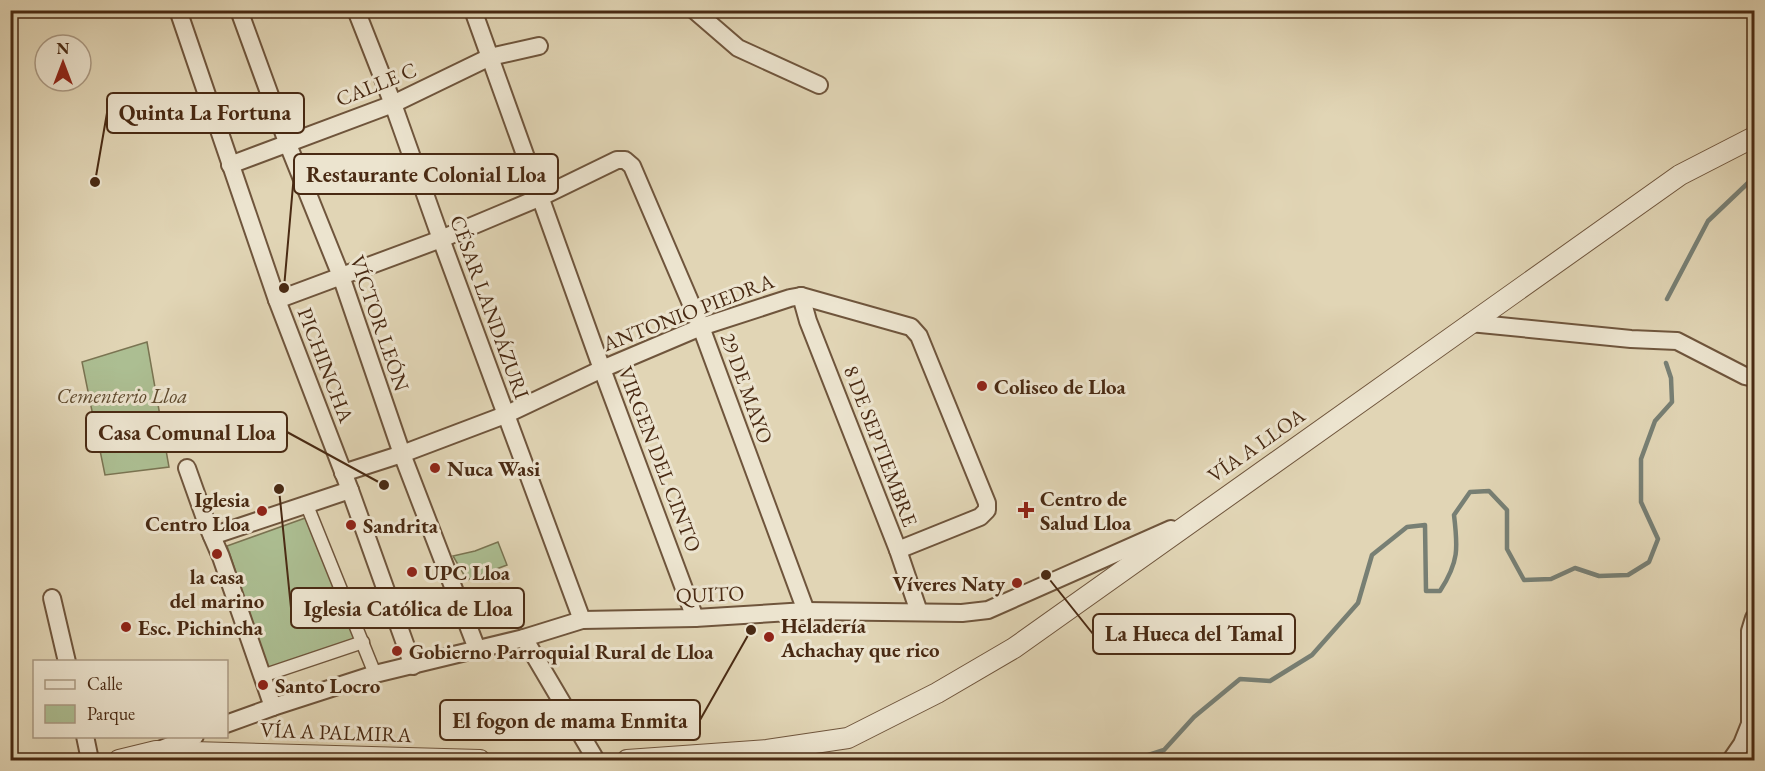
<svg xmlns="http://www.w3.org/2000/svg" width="1765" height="771" viewBox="0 0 1765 771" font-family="'EB Garamond',serif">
  <rect width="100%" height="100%" fill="#e1d5b5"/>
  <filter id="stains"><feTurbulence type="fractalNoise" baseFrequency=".00333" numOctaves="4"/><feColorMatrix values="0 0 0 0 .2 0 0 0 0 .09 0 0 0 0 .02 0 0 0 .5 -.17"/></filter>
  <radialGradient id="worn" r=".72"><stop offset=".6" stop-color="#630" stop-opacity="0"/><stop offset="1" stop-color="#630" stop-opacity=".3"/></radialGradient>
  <g fill="#acbe92" stroke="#7a7452" stroke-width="1.5">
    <polygon points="147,342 169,467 105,475 82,362"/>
    <polygon points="308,517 359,640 268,668 227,546"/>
    <polygon points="498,542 507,565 467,580 453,556 475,551"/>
  </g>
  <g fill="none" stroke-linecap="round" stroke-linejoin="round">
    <g stroke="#777f74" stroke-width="4.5">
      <polyline points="1667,299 1708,221 1749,182 1754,179"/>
      <path d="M1133 760 1164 750 1194 717 1240 679 1270 681 1312 655 1358 603 1372 555 1407 527 1425 525 1426 591H1440C1459 562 1458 548 1454 515L1470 492 1489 491 1507 510V549L1524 580 1551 579 1575 568 1599 576 1628 575 1649 562 1658 539 1641 502V459L1655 421 1672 402 1671 378 1666 363"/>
    </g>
    <g stroke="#6f553c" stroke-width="15">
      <g id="pedestrian">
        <polyline points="306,503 375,674"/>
        <polyline points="262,676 363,642"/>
      </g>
    </g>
    <g stroke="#6f553c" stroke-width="20">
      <g id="minor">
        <polyline points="178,10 277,300 350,490 413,666"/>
        <polyline points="356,10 393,104 441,239 582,620"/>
        <polyline points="473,10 602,369 695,618"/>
        <polyline points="694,10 738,48 819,85"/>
        <polyline points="240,13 287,142 341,276 402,454 477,649"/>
        <polyline points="230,165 393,104 490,57 539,46"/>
        <polyline points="801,296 808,321 898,550 919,612"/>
        <polyline points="277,300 441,239 541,197 617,160 625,160 632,166 701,327 806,611"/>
        <polyline points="1470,323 1631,339 1677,341 1745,376 1754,378"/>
        <polyline points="187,468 208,527 221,557 273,707"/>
        <polyline points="343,473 402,454 505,415 602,369 701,327 790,298 801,296 911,327 919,336 987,503 987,510 980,517 898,550"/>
        <polyline points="212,536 350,490"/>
        <polyline points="52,598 67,662"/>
        <polyline points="524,638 596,760"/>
        <polyline points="226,724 273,707 375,674 524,638 582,620 695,618 806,611 962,613 988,610 1171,529"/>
        <polyline points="85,736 90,760"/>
        <polyline points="159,750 195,736"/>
        <polyline points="1731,760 1742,744 1750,724 1750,631 1754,618"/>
      </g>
    </g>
    <g stroke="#6f553c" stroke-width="22">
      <g id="tertiary">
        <polyline points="119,760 156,751 480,760"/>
        <polyline points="627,760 767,750 848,738 937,693 1014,648 1680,175 1754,137"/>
      </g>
    </g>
    <use href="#pedestrian" stroke="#ece4cf" stroke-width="12"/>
    <use href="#minor" stroke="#ece4cf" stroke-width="16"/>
    <use href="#tertiary" stroke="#ece4cf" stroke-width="20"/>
  </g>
  <g fill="#8f2418" stroke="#ece4cf" stroke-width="2">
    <circle cx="982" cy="386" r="6"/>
    <circle cx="435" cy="468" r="6"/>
    <path d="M1023 501h6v6h6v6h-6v6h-6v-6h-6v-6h6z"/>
    <circle cx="262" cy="511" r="6"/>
    <circle cx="351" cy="525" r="6"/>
    <circle cx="217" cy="554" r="6"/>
    <circle cx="412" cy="572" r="6"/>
    <circle cx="1017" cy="583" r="6"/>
    <circle cx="126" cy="627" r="6"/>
    <circle cx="769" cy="637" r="6"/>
    <circle cx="397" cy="651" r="6"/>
    <circle cx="263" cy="685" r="6"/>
  </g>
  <g text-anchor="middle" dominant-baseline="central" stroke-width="6" stroke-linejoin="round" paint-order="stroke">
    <g font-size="21" fill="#492a13" stroke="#ece4cf">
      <text transform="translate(376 84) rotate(-22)">CALLE C</text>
      <text transform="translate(490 307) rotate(70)">CÉSAR LANDÁZURI</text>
      <text transform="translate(688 312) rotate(-21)">ANTONIO PIEDRA</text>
      <text transform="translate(380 323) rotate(71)">VÍCTOR LEÓN</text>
      <text transform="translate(326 365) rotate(69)">PICHINCHA</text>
      <text transform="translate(747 388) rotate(70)">29 DE MAYO</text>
      <text transform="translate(1256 445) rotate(-35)">VÍA A LLOA</text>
      <text transform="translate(881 446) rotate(69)">8 DE SEPTIEMBRE</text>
      <text transform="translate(660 459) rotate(69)">VIRGEN DEL CINTO</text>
      <text transform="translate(710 594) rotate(-2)">QUITO</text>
      <text transform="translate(336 732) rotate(2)">VÍA A PALMIRA</text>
    </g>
    <g font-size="21" font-weight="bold" fill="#492a13" stroke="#ece4cf" text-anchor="start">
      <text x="994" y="386">Coliseo de Lloa</text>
      <text x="447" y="468">Nuca Wasi</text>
      <text x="1040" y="498">Centro de<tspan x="1040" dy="24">Salud Lloa</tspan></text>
      <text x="250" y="499" text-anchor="end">Iglesia<tspan x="250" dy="24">Centro Lloa</tspan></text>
      <text x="363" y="525">Sandrita</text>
      <text x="424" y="572">UPC Lloa</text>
      <text x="217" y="576" text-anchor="middle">la casa<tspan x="217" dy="24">del marino</tspan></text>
      <text x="1005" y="583" text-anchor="end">Víveres Naty</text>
      <text x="781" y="625">Heladería<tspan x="781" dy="24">Achachay que rico</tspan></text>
      <text x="138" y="627">Esc. Pichincha</text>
      <text x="409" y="651">Gobierno Parroquial Rural de Lloa</text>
      <text x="275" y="685">Santo Locro</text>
    </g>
    <g font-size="21" font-style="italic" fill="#5d482c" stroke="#ece4cf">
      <text x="122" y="395">Cementerio Lloa</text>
    </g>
  </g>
  <path fill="none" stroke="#492a13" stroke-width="2" d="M95 182L107 113M284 288L294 174M384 485L287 432M279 489L291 608M1046 575L1093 634M751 630L700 720"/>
  <g fill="#492a13" stroke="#ece4cf" stroke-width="2">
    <circle cx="95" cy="182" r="6"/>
    <circle cx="284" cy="288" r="6"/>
    <circle cx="384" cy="485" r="6"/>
    <circle cx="279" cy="489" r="6"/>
    <circle cx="1046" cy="575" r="6"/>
    <circle cx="751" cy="630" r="6"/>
  </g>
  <g fill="#ece4cf" stroke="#492a13" stroke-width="2">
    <rect x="107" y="93" width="197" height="40" rx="6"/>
    <rect x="294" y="154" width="264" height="40" rx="6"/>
    <rect x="86" y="412" width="201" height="40" rx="6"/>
    <rect x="291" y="588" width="233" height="40" rx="6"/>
    <rect x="1093" y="614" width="202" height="40" rx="6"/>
    <rect x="440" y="700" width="260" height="40" rx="6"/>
  </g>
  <g font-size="22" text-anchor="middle" font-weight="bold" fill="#492a13">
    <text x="205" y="120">Quinta La Fortuna</text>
    <text x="426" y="182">Restaurante Colonial Lloa</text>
    <text x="187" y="440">Casa Comunal Lloa</text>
    <text x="408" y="616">Iglesia Católica de Lloa</text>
    <text x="1194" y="641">La Hueca del Tamal</text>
    <text x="570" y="728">El fogon de mama Enmita</text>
  </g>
  <rect width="1765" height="771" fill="none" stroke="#e1d5b5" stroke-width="36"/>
  <rect x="12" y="12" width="1741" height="747" fill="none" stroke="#492a13" stroke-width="3"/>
  <rect x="18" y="18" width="1729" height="735" fill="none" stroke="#492a13" stroke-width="1.5"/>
  <rect x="33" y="660" width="195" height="78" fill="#ece4cf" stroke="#ab9a84" stroke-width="1.5"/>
  <rect x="45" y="680" width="30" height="9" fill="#ece4cf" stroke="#ab9a84" stroke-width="1.5"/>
  <text x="87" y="690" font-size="18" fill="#492a13">Calle</text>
  <rect x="45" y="705" width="30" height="18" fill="#acbe92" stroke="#ab9a84" stroke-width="1.5"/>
  <text x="87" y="720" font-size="18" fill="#492a13">Parque</text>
  <g transform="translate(63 63)"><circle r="28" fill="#ece4cf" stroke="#ab9a84" stroke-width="1.5"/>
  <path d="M0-4.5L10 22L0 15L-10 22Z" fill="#8f2418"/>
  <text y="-9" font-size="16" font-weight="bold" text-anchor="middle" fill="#492a13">N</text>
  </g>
  <rect width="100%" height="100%" filter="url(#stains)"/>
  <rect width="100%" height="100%" fill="url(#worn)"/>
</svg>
